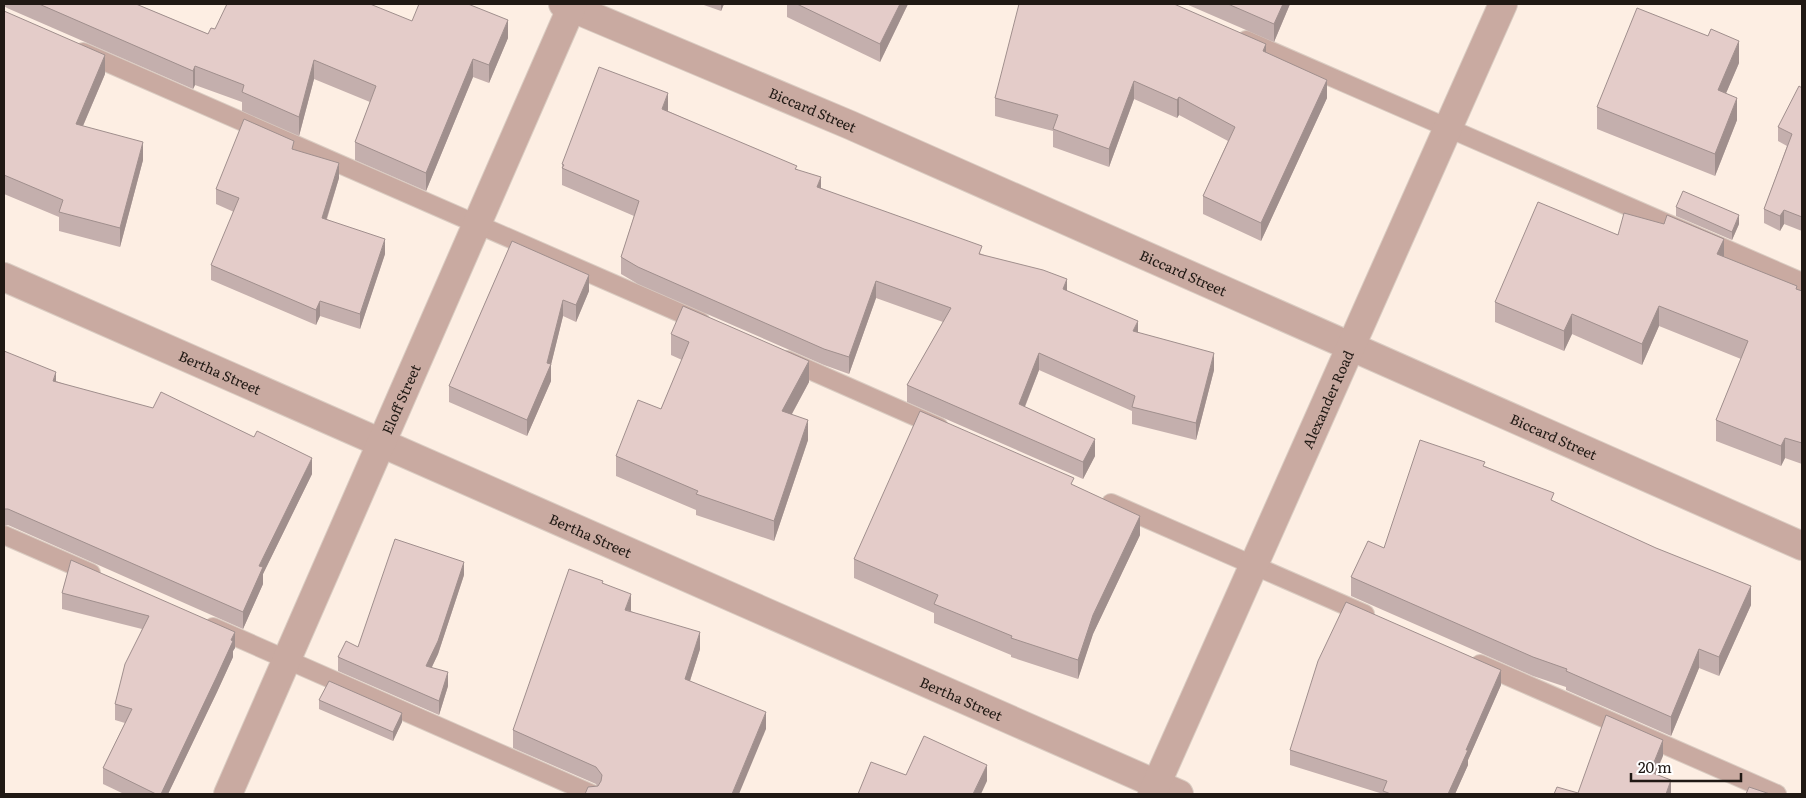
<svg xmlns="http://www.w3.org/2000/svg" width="1806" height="798" viewBox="0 0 1806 798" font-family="Literata,serif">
  <rect width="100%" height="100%" fill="#fdeee3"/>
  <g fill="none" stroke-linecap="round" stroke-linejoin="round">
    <g stroke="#daccc2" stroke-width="20">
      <g id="lane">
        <polyline points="1246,40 1802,282"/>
        <polyline points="83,52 701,322"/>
        <polyline points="787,360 939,427"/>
        <polyline points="1111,503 1365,614"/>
        <polyline points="4,535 91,573"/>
        <polyline points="213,627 592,794"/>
        <polyline points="1480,664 1777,794"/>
      </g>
    </g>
    <g stroke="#daccc2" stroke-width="30">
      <g id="street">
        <path id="s1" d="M563 4 850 125 1802 546"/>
        <path id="s2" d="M4 277 1179 794"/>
        <path id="s3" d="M228 794 573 4"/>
        <path id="s4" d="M1152 794 1503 4"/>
      </g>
    </g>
    <use href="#lane" stroke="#c9aaa1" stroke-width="18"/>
    <use href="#street" stroke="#c9aaa1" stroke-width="28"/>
  </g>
  <g fill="#c4afad">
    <polygon points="4,4 136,4 208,34 215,29 412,21 508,38 489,83 473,77 426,191 355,160 355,142 370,102 314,79 299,136 242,111 242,102 195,85 193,89 7,8 4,6"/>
    <polygon points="701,4 724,4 721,11"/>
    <polygon points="787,4 908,4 880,62 787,17"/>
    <polygon points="1186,4 1290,4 1274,42"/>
    <polygon points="4,11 105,74 83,126 143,160 120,247 59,231 59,217 4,194"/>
    <polygon points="1266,52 1327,98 1261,241 1203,214 1203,196 1228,141 1179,115 1177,118 1134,99 1109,167 1053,147 1053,131 995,116 995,98"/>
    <polygon points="1739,63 1726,93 1737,120 1715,176 1597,129 1597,107"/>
    <polygon points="1802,88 1802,231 1784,224 1780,231 1764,223 1764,209 1787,146 1778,141 1778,127"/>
    <polygon points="668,110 668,111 797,169 821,188 982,254 1067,291 1138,333 1214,370 1196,440 1132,424 1132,411 1039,370 1025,407 1095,456 1083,479 907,402 907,385 943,322 876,298 849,374 824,365 638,284 621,274 621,257 634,216 562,185 562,164"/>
    <polygon points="294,149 339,178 327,219 385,254 360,329 320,316 316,325 211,280 211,265 234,212 216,204 216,189"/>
    <polygon points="1676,207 1739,224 1732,240 1676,216"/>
    <polygon points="1618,235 1724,257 1797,289 1802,291 1802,464 1785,458 1781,466 1716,441 1716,420 1741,359 1659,326 1642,365 1572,334 1564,351 1495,322 1495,302"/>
    <polygon points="512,241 589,291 576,322 563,316 551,364 551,381 527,436 449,402 449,386"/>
    <polygon points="671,334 809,382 792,414 808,440 774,541 696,515 696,510 616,476 616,456 661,409 682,360 671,355"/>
    <polygon points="4,351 56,381 312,474 263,574 263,584 243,629 8,525 4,526"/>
    <polygon points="1485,466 1554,501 1751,605 1719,676 1699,668 1671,736 1566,690 1566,687 1533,676 1351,596 1351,577 1384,548"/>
    <polygon points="1074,485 1140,535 1093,634 1078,679 1011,657 1011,655 934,623 934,613 854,578 854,559"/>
    <polygon points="71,560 235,648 233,651 233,657 217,692 168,794 124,794 103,784 103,768 125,723 115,720 115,704 142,629 62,609 62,593"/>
    <polygon points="464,575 438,654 432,667 448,686 439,715 338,671 338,657 358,647"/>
    <polygon points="603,584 631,611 700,649 690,681 766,729 597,786 596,784 513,748 513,730"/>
    <polygon points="1501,685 1468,760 1468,765 1455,794 1383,794 1290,765 1290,750"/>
    <polygon points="319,700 402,722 393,741 319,709"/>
  </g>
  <g fill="#a08f8d">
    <polygon points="721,4 724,4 721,11"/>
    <polygon points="900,4 908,4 880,62 880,44"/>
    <polygon points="1283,4 1290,4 1274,42 1274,24"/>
    <polygon points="508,20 508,38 489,83 489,65"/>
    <polygon points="1739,41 1739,63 1718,112 1718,90"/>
    <polygon points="1266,44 1266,62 1263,51"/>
    <polygon points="105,55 105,74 76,142 76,124"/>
    <polygon points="473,59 473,77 426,191 426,173"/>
    <polygon points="314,60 314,79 299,136 299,117"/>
    <polygon points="195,66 195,85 193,89 193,71"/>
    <polygon points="1327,80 1327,98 1261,241 1261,223"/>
    <polygon points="1134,81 1134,99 1109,167 1109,149"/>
    <polygon points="668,93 668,110 662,126 662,109"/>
    <polygon points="1179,97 1179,115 1177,118 1177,100"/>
    <polygon points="1737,98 1737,120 1715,176 1715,154"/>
    <polygon points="143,142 143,160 120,247 120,228"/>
    <polygon points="339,163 339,178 322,233 322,218"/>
    <polygon points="821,177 821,194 817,187"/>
    <polygon points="1784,210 1784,224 1780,231 1780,216"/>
    <polygon points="1739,215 1739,224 1732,240 1732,232"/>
    <polygon points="385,239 385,254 360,329 360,314"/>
    <polygon points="1724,239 1724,260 1717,254"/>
    <polygon points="589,275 589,291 576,322 576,305"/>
    <polygon points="1067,279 1067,296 1063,289"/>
    <polygon points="876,281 876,298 849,374 849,357"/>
    <polygon points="563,300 563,316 551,365 551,364 551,381 527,436 527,420 547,363"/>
    <polygon points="320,301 320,316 316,325 316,310"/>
    <polygon points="1659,306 1659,326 1642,365 1642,344"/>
    <polygon points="1572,314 1572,334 1564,351 1564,331"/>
    <polygon points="1138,321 1138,338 1133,331"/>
    <polygon points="1039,353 1039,370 1019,421 1019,404"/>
    <polygon points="1214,353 1214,370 1196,440 1196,423"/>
    <polygon points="809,361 809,382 782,432 782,411"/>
    <polygon points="56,372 56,389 53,381"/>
    <polygon points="808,420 808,440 774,541 774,521"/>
    <polygon points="1785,438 1785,458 1781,466 1781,446"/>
    <polygon points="1095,439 1095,456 1083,479 1083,462"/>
    <polygon points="312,458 312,474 263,574 263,584 243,629 243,612 259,566"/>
    <polygon points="1140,516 1140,535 1093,634 1078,679 1078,660 1093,615"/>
    <polygon points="464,562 464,575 438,654 426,679 426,666"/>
    <polygon points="1751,586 1751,605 1719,676 1719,657"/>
    <polygon points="631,594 631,611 625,610"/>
    <polygon points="235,632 235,648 233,651 233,657 217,692 168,794 161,794"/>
    <polygon points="700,632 700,649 685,696 685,679"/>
    <polygon points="1699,649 1699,668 1671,736 1671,717"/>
    <polygon points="1501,670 1501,685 1468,760 1468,765 1455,794 1448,794 1466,750"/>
    <polygon points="448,672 448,686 439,715 439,701"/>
    <polygon points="766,712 766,729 739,794 732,794"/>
    <polygon points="402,713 402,722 393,741 393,732"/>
    <polygon points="1663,740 1663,756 1650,787 1650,772"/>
    <polygon points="987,765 987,781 981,794 973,794"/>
    <polygon points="1671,780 1671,794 1666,794"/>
  </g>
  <g fill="#e4ccc9" stroke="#a08f8d">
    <polygon points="39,4 136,4 208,34 211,28 215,29 227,4 370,4 412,21 419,4 468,4 508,20 489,65 473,59 426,173 355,142 376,86 314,60 299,117 242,92 244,85 195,66 193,71"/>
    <polygon points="797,4 900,4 880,44"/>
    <polygon points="1019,4 1174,4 1266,44 1263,51 1327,80 1261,223 1203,196 1235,127 1179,97 1177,100 1134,81 1109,149 1053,129 1058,115 995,98"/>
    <polygon points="1228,4 1283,4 1274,24"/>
    <polygon points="1637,8 1708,36 1711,29 1739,41 1718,90 1737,98 1715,154 1597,107"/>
    <polygon points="4,11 105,55 76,124 143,142 120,228 59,212 63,200 4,175"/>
    <polygon points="599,67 668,93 662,109 797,166 795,169 821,177 817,187 982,246 979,254 1043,270 1067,279 1063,289 1138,321 1133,331 1214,353 1196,423 1132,407 1135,396 1039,353 1019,404 1095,439 1083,462 907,385 951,308 876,281 849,357 824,349 638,267 621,257 639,201 562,168 564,165 562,164"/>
    <polygon points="1799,86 1802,88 1802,217 1784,210 1780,216 1764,209 1792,134 1778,127"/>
    <polygon points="244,119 294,141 292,149 339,163 322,218 385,239 360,314 320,301 316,310 211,265 239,198 216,189"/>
    <polygon points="1683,191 1739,215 1732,232 1676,207"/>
    <polygon points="1538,202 1618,235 1624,213 1664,224 1667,215 1724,239 1717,254 1797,286 1796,289 1802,291 1802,443 1785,438 1781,446 1716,420 1748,341 1659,306 1642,344 1572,314 1564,331 1495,302"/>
    <polygon points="512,241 589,275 576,305 563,300 547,363 551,364 527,420 449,386"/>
    <polygon points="683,306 809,361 782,411 808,420 774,521 696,494 698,491 616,456 638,400 661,409 689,342 671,334"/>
    <polygon points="4,351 56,372 53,381 153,408 161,392 254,437 257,431 312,458 259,566 263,567 243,612 8,509 4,509"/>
    <polygon points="920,411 1074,478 1071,484 1140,516 1093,615 1078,660 1011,638 1012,636 934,604 938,595 854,559"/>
    <polygon points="1420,440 1485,462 1483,466 1554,493 1551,500 1656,548 1751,586 1719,657 1699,649 1671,717 1566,671 1567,669 1533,657 1351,577 1368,541 1384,548"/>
    <polygon points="395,539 464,562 438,641 426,666 448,672 439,701 338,657 346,641 358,647"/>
    <polygon points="71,560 235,632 231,640 233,641 217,676 161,794 156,794 103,768 132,709 115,704 125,664 149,616 62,593"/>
    <polygon points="569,569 603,581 602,583 631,594 625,610 700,632 685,679 766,712 732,794 585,794 588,787 598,786 601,781 602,775 596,767 513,730"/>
    <polygon points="1346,602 1501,670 1466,750 1468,750 1448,794 1391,794 1383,791 1387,781 1290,750 1318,661"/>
    <polygon points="329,681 402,713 393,732 319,700"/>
    <polygon points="1606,715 1663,740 1650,772 1671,780 1666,794 1554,794 1557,787 1578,793"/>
    <polygon points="924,736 987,765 973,794 858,794 871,762 906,775"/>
    <polygon points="1749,787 1770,794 1746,794"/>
  </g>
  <g text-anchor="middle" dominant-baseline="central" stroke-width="4" stroke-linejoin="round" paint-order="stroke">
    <g font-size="14" fill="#201914" stroke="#fff">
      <text stroke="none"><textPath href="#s1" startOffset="271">Biccard Street</textPath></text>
      <text stroke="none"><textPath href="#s1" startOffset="676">Biccard Street</textPath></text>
      <text stroke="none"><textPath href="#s2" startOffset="236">Bertha Street</textPath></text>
      <text stroke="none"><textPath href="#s3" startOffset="431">Eloff Street</textPath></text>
      <text stroke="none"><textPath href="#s4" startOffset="432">Alexander Road</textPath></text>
      <text stroke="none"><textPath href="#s1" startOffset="1081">Biccard Street</textPath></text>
      <text stroke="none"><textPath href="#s2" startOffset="641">Bertha Street</textPath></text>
      <text stroke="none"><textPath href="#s2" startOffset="1046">Bertha Street</textPath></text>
    </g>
  </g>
  <rect width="1806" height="798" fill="none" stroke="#201914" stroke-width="10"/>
  <path d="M1631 773v8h110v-8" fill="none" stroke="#201914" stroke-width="2.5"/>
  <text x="1638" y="773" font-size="15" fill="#201914" stroke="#ffffff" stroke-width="4" paint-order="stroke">20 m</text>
</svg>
